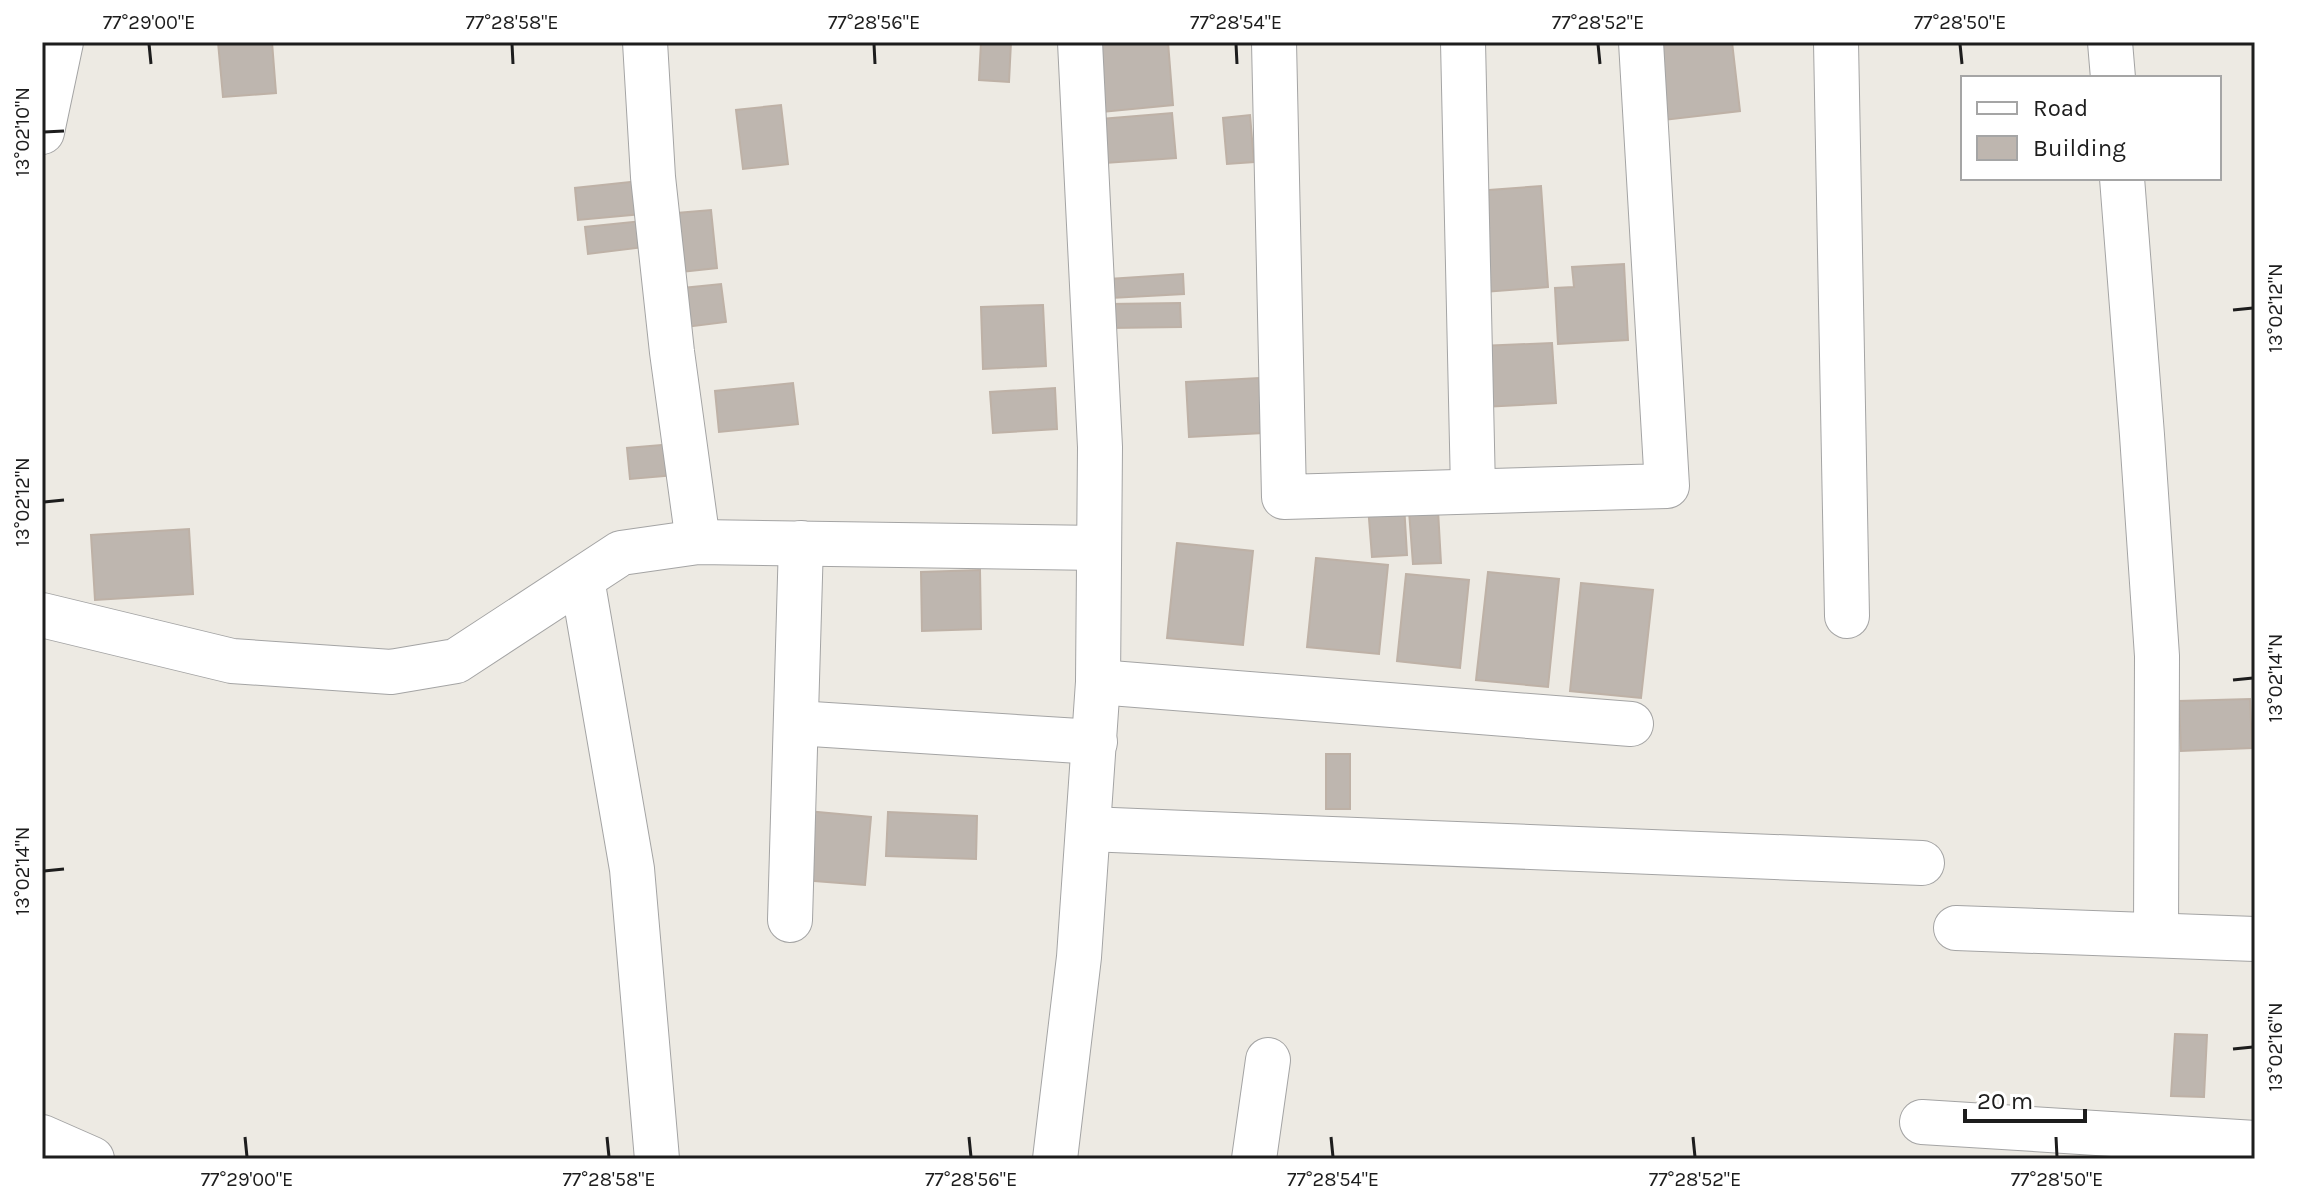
<svg xmlns="http://www.w3.org/2000/svg" width="2297" height="1201" viewBox="0 0 2297 1201" font-family="Karla,sans-serif">
  <rect width="100%" height="100%" fill="#edeae3"/>
  <g fill="#beb6af" stroke="#beb1a6" stroke-width="2">
    <polygon points="218,42 272,42 276,93 223,97"/>
    <polygon points="981,42 1011,42 1009,82 979,80"/>
    <polygon points="1096,42 1168,42 1173,105 1102,112"/>
    <polygon points="1655,42 1732,42 1740,111 1664,120"/>
    <polygon points="781,105 788,164 743,169 736,110"/>
    <polygon points="1172,113 1176,158 1105,163 1101,119"/>
    <polygon points="1250,115 1254,162 1227,164 1223,118"/>
    <polygon points="639,181 642,214 578,220 575,188"/>
    <polygon points="1541,186 1548,287 1484,292 1476,191"/>
    <polygon points="711,210 717,268 672,273 665,214"/>
    <polygon points="642,221 645,247 588,254 585,227"/>
    <polygon points="1624,264 1628,340 1558,344 1555,288 1574,287 1572,267"/>
    <polygon points="1183,274 1184,294 1111,298 1109,279"/>
    <polygon points="721,284 726,322 678,328 673,289"/>
    <polygon points="1180,303 1181,327 1110,328 1109,304"/>
    <polygon points="1043,305 1046,366 983,369 981,307"/>
    <polygon points="1552,343 1556,403 1483,407 1480,346"/>
    <polygon points="1259,378 1263,433 1189,437 1186,382"/>
    <polygon points="793,383 798,424 719,432 715,391"/>
    <polygon points="1055,388 1057,429 993,433 990,392"/>
    <polygon points="673,444 675,475 630,479 627,448"/>
    <polygon points="1404,504 1407,555 1372,557 1368,506"/>
    <polygon points="1438,510 1441,563 1413,564 1409,511"/>
    <polygon points="189,529 193,594 95,600 91,535"/>
    <polygon points="1177,543 1253,551 1243,645 1167,638"/>
    <polygon points="1316,558 1388,565 1379,654 1307,647"/>
    <polygon points="980,570 981,629 922,631 921,572"/>
    <polygon points="1488,572 1559,579 1548,687 1476,680"/>
    <polygon points="1406,574 1469,580 1460,668 1397,661"/>
    <polygon points="1581,583 1653,590 1641,698 1570,691"/>
    <polygon points="2250,699 2252,748 2181,751 2179,701"/>
    <rect x="1326" y="754" width="24" height="55"/>
    <polygon points="807,811 871,817 865,885 802,880"/>
    <polygon points="888,812 977,816 976,859 886,856"/>
    <polygon points="2175,1034 2207,1035 2204,1097 2171,1096"/>
  </g>
  <g fill="none" stroke-linecap="round" stroke-linejoin="round">
    <g stroke="#a4a4a4" stroke-width="46">
      <g id="minor">
        <polyline points="645,42 653,177 672,352 698,542"/>
        <polyline points="1274,42 1284,497 1667,486 1641,42"/>
        <polyline points="1463,42 1473,489"/>
        <polyline points="1836,42 1847,616"/>
        <polyline points="2110,42 2113,78"/>
        <polyline points="42,132 61,42"/>
        <polyline points="2122,178 2142,435 2157,656 2156,935"/>
        <polyline points="582,579 632,869 657,1159"/>
        <polyline points="42,615 232,661 391,672 456,661 621,553 698,542 1099,548"/>
        <polyline points="1098,682 1631,724"/>
        <polyline points="796,723 1095,742"/>
        <polyline points="1088,829 1922,863"/>
        <polyline points="790,920 801,543"/>
        <polyline points="1956,928 2255,939"/>
        <polyline points="1922,1122 2255,1143"/>
        <polyline points="42,1137 92,1159"/>
        <polyline points="1055,1159 1079,957 1098,682 1100,447 1080,42"/>
        <polyline points="1254,1159 1268,1060"/>
      </g>
    </g>
    <use href="#minor" stroke="#fff" stroke-width="44"/>
  </g>
  <path fill="none" stroke="#1d1d1d" stroke-width="3" d="M149 44 151 64M512 44 513 64M874 44 875 64M1236 44 1237 64M1598 44 1600 64M1960 44 1962 64M44 132 64 131M2233 310 2253 308M44 502 64 500M2233 680 2253 678M44 871 64 869M2233 1049 2253 1047M245 1137 247 1157M607 1137 609 1157M969 1137 971 1157M1331 1137 1333 1157M1693 1137 1695 1157M2056 1137 2057 1157"/>
  <rect width="2297" height="1201" fill="none" stroke="#ffffff" stroke-width="88"/>
  <rect x="1961" y="76" width="260" height="104" fill="#ffffff" stroke="#a5a5a5" stroke-width="2"/>
  <rect x="1977" y="102" width="40" height="12" fill="#ffffff" stroke="#a5a5a5" stroke-width="2"/>
  <text x="2033" y="116" font-size="24" fill="#1d1d1d">Road</text>
  <rect x="1977" y="136" width="40" height="24" fill="#beb6af" stroke="#a5a5a5" stroke-width="2"/>
  <text x="2033" y="156" font-size="24" fill="#1d1d1d">Building</text>
  <path d="M1965 1109v12h120v-12" fill="none" stroke="#1d1d1d" stroke-width="4"/>
  <text x="1977" y="1109" font-size="24" fill="#1d1d1d" stroke="#ffffff" stroke-width="6" paint-order="stroke">20 m</text>
  <rect x="44" y="44" width="2209" height="1113" fill="none" stroke="#1d1d1d" stroke-width="3"/>
  <g font-size="20" text-anchor="middle" fill="#1d1d1d">
    <text x="149" y="29">77°29'00"E</text>
    <text x="512" y="29">77°28'58"E</text>
    <text x="874" y="29">77°28'56"E</text>
    <text x="1236" y="29">77°28'54"E</text>
    <text x="1598" y="29">77°28'52"E</text>
    <text x="1960" y="29">77°28'50"E</text>
    <text transform="translate(22 132) rotate(-90)" y="7">13°02'10"N</text>
    <text transform="translate(2275 308) rotate(-90)" y="7">13°02'12"N</text>
    <text transform="translate(22 502) rotate(-90)" y="7">13°02'12"N</text>
    <text transform="translate(2275 678) rotate(-90)" y="7">13°02'14"N</text>
    <text transform="translate(22 871) rotate(-90)" y="7">13°02'14"N</text>
    <text transform="translate(2275 1047) rotate(-90)" y="7">13°02'16"N</text>
    <text x="247" y="1186">77°29'00"E</text>
    <text x="609" y="1186">77°28'58"E</text>
    <text x="971" y="1186">77°28'56"E</text>
    <text x="1333" y="1186">77°28'54"E</text>
    <text x="1695" y="1186">77°28'52"E</text>
    <text x="2057" y="1186">77°28'50"E</text>
  </g>
</svg>
